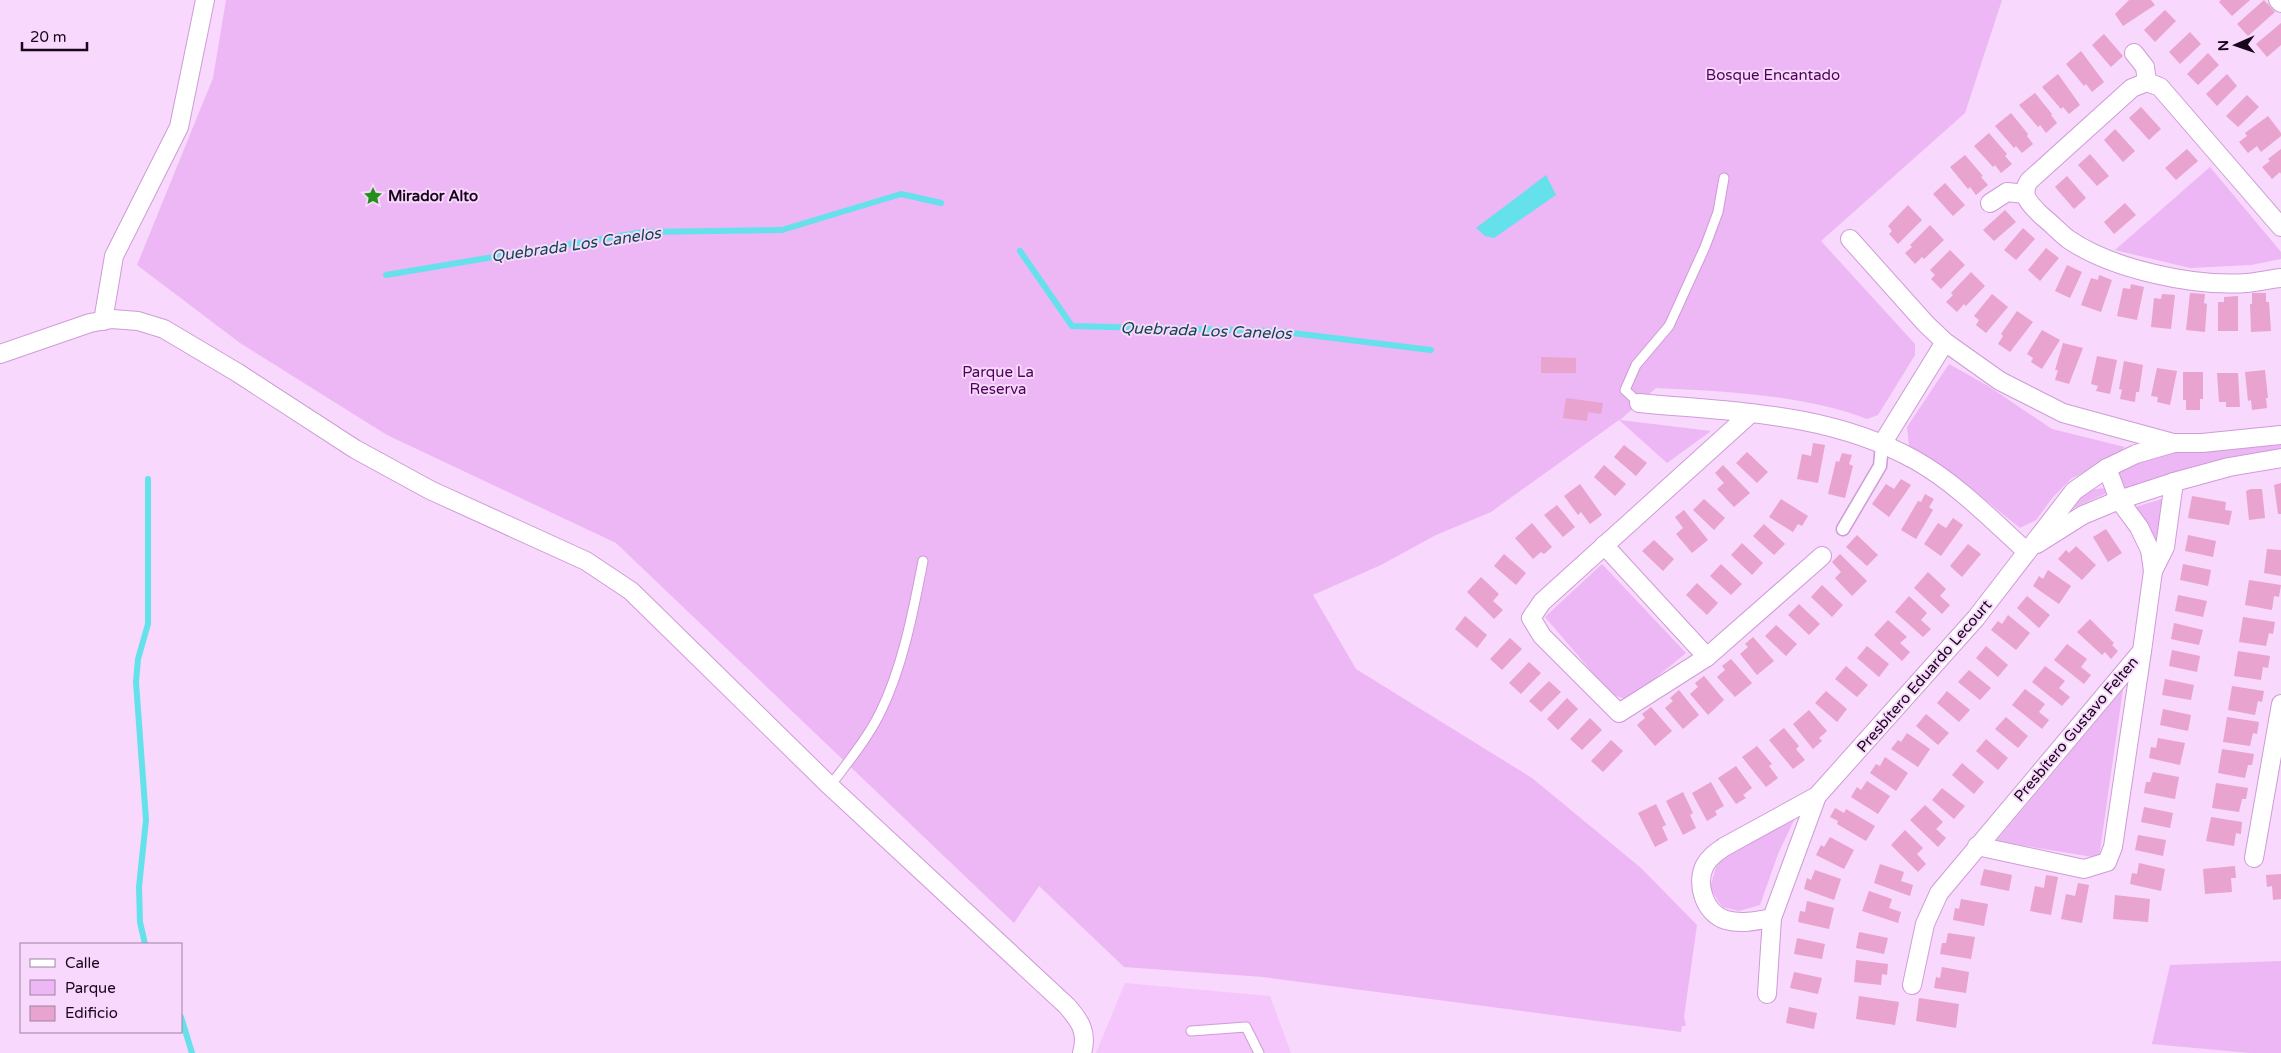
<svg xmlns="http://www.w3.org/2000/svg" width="2281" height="1053" viewBox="0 0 2281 1053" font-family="'Varela Round',sans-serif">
  <rect width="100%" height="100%" fill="#f8d8fc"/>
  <polygon fill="#f4c6fb" points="1125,983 1270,996 1291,1053 1096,1053"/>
  <g fill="#edb6f5">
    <path d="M226 0H2002L1965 113 1821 241 1915 344V355L1878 415 1867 419C1805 395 1723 391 1656 388L1620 420 1711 431 1667 463 1619 420 1491 512 1436 535 1381 565 1313 595 1356 669 1532 778 1641 868 1697 925 1684 1017 1686 1026H1682L1681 1032 1263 977 1124 967 1039 886 1014 923 616 543 387 435 240 343 137 265 213 78Z"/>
    <polygon points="2210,167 2281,252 2281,259 2251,265 2190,268 2115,250"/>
    <polygon points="1949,364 1988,386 2052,429 2125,447 2108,462 2072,478 2053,497 2036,520 2020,528 1961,480 1909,446 1907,427"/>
    <polygon points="2281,442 2281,450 2132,490 2122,488 2116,477 2121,469 2170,451"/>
    <path d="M2107 488V493L2067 511C2079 493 2086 489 2107 488Z"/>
    <polygon points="2165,498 2159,547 2132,508"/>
    <polygon points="1602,564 1686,653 1628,700 1611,694 1545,617"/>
    <polygon points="2123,689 2099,858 1996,841"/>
    <polygon points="1796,816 1778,854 1760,905 1739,911 1722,907 1710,888 1717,863"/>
    <polygon points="2281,961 2281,1053 2250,1053 2152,1044 2170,965"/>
  </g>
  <polygon fill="#64e1ea" points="1546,175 1556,195 1494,238 1485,236 1476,228"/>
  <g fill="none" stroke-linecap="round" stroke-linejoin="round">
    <g stroke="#64e1ea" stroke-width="6">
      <polyline points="1020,251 1072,326 1276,331 1431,350"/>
      <polyline points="386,275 643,232 782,230 901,194 941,203"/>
      <polyline points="145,944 140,922 139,887 146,820 136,682 138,659 148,624 148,479"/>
      <polyline points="181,1017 192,1053"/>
    </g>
  </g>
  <g fill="#e8a3ce">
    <polygon points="2129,0 2151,0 2155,5 2123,26 2115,14"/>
    <polygon points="2221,0 2250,0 2232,16 2219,2"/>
    <polygon points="2264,0 2275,12 2248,36 2237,24"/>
    <polygon points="2165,10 2176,21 2155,42 2144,30"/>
    <polygon points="2281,23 2281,45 2267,57 2256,44"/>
    <polygon points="2190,32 2201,44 2180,64 2169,52"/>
    <polygon points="2104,34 2123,56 2111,67 2092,45"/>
    <polygon points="2081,51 2104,82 2092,92 2086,84 2084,86 2066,64"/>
    <polygon points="2208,53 2219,65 2198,85 2187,74"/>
    <polygon points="2058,74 2080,105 2069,114 2063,107 2061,109 2042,87"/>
    <polygon points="2227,74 2237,86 2217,106 2206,94"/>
    <polygon points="2035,93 2052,114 2051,115 2057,123 2046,133 2040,125 2038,127 2019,105"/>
    <polygon points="2247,95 2259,107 2238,127 2226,116"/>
    <polygon points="2141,107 2161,129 2149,140 2129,118"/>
    <polygon points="2011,113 2028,134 2027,136 2033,144 2022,153 2016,146 2014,148 1995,126"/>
    <polygon points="2268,116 2281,133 2281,136 2261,152 2257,146 2248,153 2239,142 2247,136 2245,133"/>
    <polygon points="2115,129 2135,151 2123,162 2104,140"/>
    <polygon points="1989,133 2007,154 2005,156 2012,164 2001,173 1995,165 1993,167 1974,146"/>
    <polygon points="2187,149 2198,161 2176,180 2165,168"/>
    <polygon points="2281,149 2281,174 2280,172 2272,179 2262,167 2270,161 2268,159"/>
    <polygon points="2090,154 2109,176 2097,186 2078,165"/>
    <polygon points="1965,155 1983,176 1981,177 1988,185 1976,195 1970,187 1968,189 1950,167"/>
    <polygon points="2067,176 2086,198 2074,209 2055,187"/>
    <polygon points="1945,183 1965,205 1953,216 1933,194"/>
    <polygon points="2125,203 2136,215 2114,234 2104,222"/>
    <polygon points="1908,205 1922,220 1898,244 1889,234 1892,231 1888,226"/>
    <polygon points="2005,210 2016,222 1994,241 1983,230"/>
    <polygon points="1930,225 1944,240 1924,259 1922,257 1915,264 1905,253 1912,247 1910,245"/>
    <polygon points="2023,228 2035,239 2016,260 2004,250"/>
    <polygon points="2046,248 2059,258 2040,281 2028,270"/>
    <polygon points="1950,250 1965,265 1941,289 1931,279 1935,275 1930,270"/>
    <polygon points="2067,265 2082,272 2070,298 2055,291"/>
    <polygon points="1971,272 1985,286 1966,306 1964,304 1957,312 1946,302 1953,295 1951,293"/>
    <polygon points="2099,275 2112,280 2101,312 2081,305 2091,278 2098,280"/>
    <polygon points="2131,284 2144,287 2137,320 2117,316 2123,288 2130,289"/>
    <polygon points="2190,293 2205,294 2204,303 2207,304 2205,332 2186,330"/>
    <polygon points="2252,293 2266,293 2266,302 2269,302 2271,331 2251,332 2250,304 2252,304"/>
    <polygon points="1992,294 2008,307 1986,333 1976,325 1979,320 1974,316"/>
    <polygon points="2162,294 2175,295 2171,329 2151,327 2154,298 2161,299"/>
    <polygon points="2238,296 2238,331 2218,331 2218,302 2224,302 2224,297"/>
    <polygon points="2017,311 2033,322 2010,352 1998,344 2003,336 2001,334"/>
    <polygon points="2042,330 2060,340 2042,369 2031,362 2033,358 2027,354"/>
    <polygon points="2063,343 2083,348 2069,384 2055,380 2058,370 2055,370"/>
    <polygon points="2097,356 2117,360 2110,394 2096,391 2098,386 2091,384"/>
    <polygon points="1541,357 1576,358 1576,373 1541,373"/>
    <polygon points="2124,361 2143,365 2139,392 2136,392 2135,402 2120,399 2122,390 2119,389"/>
    <polygon points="2157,368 2177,371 2170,405 2157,402 2158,397 2151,396"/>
    <polygon points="2265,370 2268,398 2266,398 2267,408 2252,410 2251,400 2248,401 2245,372"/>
    <polygon points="2183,372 2203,372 2203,399 2200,399 2200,410 2186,410 2186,400 2183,400"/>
    <polygon points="2217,373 2238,373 2240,407 2226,407 2226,402 2219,402"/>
    <polygon points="1566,398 1603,403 1601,414 1588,412 1587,421 1563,418"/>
    <polygon points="1813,443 1825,445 1818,483 1797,479 1802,454 1811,456"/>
    <polygon points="1624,445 1647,463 1636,476 1614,457"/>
    <polygon points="1747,452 1768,472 1757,483 1736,463"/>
    <polygon points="1842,453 1852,455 1849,464 1853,466 1845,498 1828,494 1836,461 1839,462"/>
    <polygon points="1604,465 1626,484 1615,496 1594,477"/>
    <polygon points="1723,465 1750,493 1734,507 1717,489 1724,483 1715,473"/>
    <polygon points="1901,479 1911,485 1889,517 1872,504 1886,484 1894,489"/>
    <polygon points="2281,483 2281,514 2278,514 2274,485"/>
    <polygon points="1580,484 1602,515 1590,524 1581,512 1578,515 1564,496"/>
    <polygon points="2251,489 2262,489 2265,518 2249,520 2246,491"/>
    <polygon points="1925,494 1934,499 1929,507 1933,510 1916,539 1901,530 1918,501 1921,502"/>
    <polygon points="2192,496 2226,502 2225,510 2232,511 2229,525 2188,518"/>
    <polygon points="1704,499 1725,518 1714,530 1693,510"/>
    <polygon points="1781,499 1808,516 1802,526 1798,524 1793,532 1769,517"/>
    <polygon points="1557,505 1575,527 1563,537 1544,515"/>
    <polygon points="1684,510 1708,540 1692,553 1676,534 1683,528 1675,517"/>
    <polygon points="1953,518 1963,525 1941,556 1924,544 1938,523 1946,528"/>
    <polygon points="1532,523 1552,547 1544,554 1541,552 1533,559 1515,538"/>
    <polygon points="1764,524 1785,544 1774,555 1753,536"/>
    <polygon points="2106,529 2122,553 2108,562 2093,537"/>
    <polygon points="1857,535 1878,555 1867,566 1846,547"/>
    <polygon points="2188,535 2216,541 2213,557 2185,551"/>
    <polygon points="1654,540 1674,559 1663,571 1642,551"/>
    <polygon points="1742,543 1763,563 1752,575 1731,555"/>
    <polygon points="1968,544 1981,554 1962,577 1950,566"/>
    <polygon points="2076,546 2096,565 2082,580 2058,559 2066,550 2069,553"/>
    <polygon points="2267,549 2281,550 2281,576 2264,573"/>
    <polygon points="1504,554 1526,573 1516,585 1494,566"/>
    <polygon points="1840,554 1867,581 1852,596 1835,578 1841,572 1832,562"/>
    <polygon points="1721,564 1742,584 1731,595 1710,576"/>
    <polygon points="2183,564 2211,570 2208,586 2180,580"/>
    <polygon points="2048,570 2071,586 2059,604 2033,586 2039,576 2043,579"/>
    <polygon points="1928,572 1946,589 1940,596 1950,605 1942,614 1914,588"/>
    <polygon points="1481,577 1499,594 1493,601 1503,610 1494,619 1467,592"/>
    <polygon points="2249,580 2281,585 2279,597 2274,596 2272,610 2245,605"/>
    <polygon points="1697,583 1718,603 1707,615 1686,595"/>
    <polygon points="1822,585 1843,605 1832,617 1811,597"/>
    <polygon points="2178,595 2207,601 2203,617 2175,611"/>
    <polygon points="1909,596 1927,613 1921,620 1931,629 1923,637 1895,612"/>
    <polygon points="2027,596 2050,615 2039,628 2017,608"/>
    <polygon points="1799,604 1820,624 1809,635 1788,615"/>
    <polygon points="2008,615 2030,633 2016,650 1991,630 1998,621 2002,624"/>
    <polygon points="1465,616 1487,635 1477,648 1455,629"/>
    <polygon points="2243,617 2275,622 2273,634 2269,633 2266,646 2239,642"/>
    <polygon points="2090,619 2114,643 2112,645 2118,651 2111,659 2105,652 2102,655 2077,632"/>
    <polygon points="1888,620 1907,637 1900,643 1910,652 1902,661 1874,635"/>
    <polygon points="2174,623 2203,630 2199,645 2171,639"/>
    <polygon points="1776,625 1797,644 1786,656 1765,636"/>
    <polygon points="1753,637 1774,661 1757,675 1740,654 1748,647 1745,644"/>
    <polygon points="1510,638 1522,649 1502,670 1490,659"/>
    <polygon points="2067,644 2087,659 2081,667 2091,675 2084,684 2054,660"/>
    <polygon points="1867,646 1889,664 1879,677 1857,658"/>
    <polygon points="1986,646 2008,665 1998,677 1976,658"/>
    <polygon points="2172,650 2200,656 2197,672 2169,666"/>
    <polygon points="2238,651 2270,656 2268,668 2263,667 2261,680 2234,676"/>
    <polygon points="1731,659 1752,683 1735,697 1717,677 1725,670 1722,666"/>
    <polygon points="1529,662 1541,673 1521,694 1509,683"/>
    <polygon points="1846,666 1868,685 1857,697 1835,679"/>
    <polygon points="2045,666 2065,681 2059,688 2070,697 2062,706 2032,682"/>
    <polygon points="1969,670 1991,688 1980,700 1958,682"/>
    <polygon points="1704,676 1724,700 1708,715 1690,694 1698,687 1695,683"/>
    <polygon points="2165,679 2194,685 2191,700 2162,695"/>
    <polygon points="1549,681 1561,692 1541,712 1529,701"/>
    <polygon points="2232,686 2264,691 2262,702 2258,701 2255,715 2228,710"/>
    <polygon points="2025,689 2045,704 2039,712 2049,720 2042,729 2012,705"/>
    <polygon points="1679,690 1699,715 1683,729 1665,708 1673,701 1670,698"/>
    <polygon points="1826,691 1847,709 1837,722 1815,703"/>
    <polygon points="1947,691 1970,710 1959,722 1937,703"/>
    <polygon points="1567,698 1578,709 1558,730 1547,719"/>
    <polygon points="1651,707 1672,731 1655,746 1637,725 1645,718 1642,714"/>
    <polygon points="2163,709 2191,715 2188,731 2160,725"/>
    <polygon points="1809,710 1827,731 1819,738 1822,741 1813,749 1793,724"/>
    <polygon points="1926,714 1949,733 1938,745 1916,726"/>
    <polygon points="2006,717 2028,736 2018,748 1995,729"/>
    <polygon points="2227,717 2259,722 2257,734 2253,733 2250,746 2223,742"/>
    <polygon points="1590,718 1602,730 1582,750 1570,739"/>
    <polygon points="1784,728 1799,746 1796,749 1805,760 1793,769 1769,740"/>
    <polygon points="1907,733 1930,749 1918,767 1891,749 1898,740 1901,742"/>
    <polygon points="2158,738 2185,743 2180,765 2149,758 2151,747 2156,748"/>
    <polygon points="1986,739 2008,758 1998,770 1976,751"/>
    <polygon points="1611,740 1623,751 1603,772 1591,761"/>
    <polygon points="1757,746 1772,764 1769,766 1778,778 1766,787 1742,757"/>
    <polygon points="2222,749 2254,754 2252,765 2248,765 2245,778 2218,773"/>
    <polygon points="1885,757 1908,773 1896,791 1870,773 1876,764 1880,766"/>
    <polygon points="1962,763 1984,782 1974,794 1952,775"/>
    <polygon points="1736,766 1752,788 1743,795 1746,798 1736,804 1718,778"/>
    <polygon points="2153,772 2179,777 2175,799 2144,793 2146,782 2150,782"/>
    <polygon points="1867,781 1890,796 1878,814 1851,797 1857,787 1861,790"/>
    <polygon points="1711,782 1724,806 1715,811 1717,815 1707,821 1692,793"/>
    <polygon points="2216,783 2248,788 2246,799 2242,799 2239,812 2212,808"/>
    <polygon points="1942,788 1965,806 1954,819 1932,800"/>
    <polygon points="1683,792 1693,813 1690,815 1696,828 1683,835 1666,801"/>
    <polygon points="1656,804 1666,825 1662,827 1668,840 1655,847 1638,813"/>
    <polygon points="1925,805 1943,822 1936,829 1946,838 1938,847 1910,820"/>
    <polygon points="2144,807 2173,813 2170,828 2141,822"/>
    <polygon points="1835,808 1844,813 1846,809 1875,826 1866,841 1837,824 1838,821 1830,817"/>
    <polygon points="2211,817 2242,822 2241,834 2236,833 2234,846 2206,841"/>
    <polygon points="1905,830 1923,848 1917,854 1926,864 1918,872 1891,845"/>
    <polygon points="2138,835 2166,840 2163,856 2135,850"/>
    <polygon points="1830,837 1854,850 1844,869 1816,855 1821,845 1824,847"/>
    <polygon points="2139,863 2165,869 2161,891 2130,884 2132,873 2137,874"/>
    <polygon points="1880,864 1904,872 1901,881 1913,885 1910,896 1874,883"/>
    <polygon points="2235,866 2236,878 2231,878 2232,892 2205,894 2203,869"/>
    <polygon points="1984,869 2012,875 2009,891 1980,885"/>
    <polygon points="1815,870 1841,879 1834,900 1804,889 1807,878 1811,880"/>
    <polygon points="2281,874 2281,899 2273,900 2272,886 2267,887 2266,875"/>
    <polygon points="2046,875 2058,877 2051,915 2030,911 2035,886 2044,888"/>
    <polygon points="2078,883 2089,885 2082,923 2061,919 2066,894 2075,896"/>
    <polygon points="1869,891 1892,899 1889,908 1901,912 1898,923 1862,911"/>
    <polygon points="2115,895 2150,899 2148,922 2113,919"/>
    <polygon points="1961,899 1988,904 1984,926 1953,920 1955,908 1959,909"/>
    <polygon points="1807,901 1834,908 1829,929 1798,922 1800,911 1805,912"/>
    <polygon points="1859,932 1888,938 1884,954 1856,948"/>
    <polygon points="1948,933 1975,937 1971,959 1940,954 1942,943 1946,943"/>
    <polygon points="1797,938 1825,944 1822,959 1794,954"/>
    <polygon points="1856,960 1888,964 1887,975 1882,974 1881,985 1854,982"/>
    <polygon points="1942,967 1969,972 1966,993 1934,988 1936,977 1940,978"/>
    <polygon points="1794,972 1822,978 1818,994 1790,988"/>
    <polygon points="1859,996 1899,1002 1895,1025 1856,1019"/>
    <polygon points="1919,998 1959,1004 1956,1028 1916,1021"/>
    <polygon points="1789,1007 1817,1013 1814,1029 1786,1023"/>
  </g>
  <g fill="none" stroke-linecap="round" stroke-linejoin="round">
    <g stroke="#cf9cd7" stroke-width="11">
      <g id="service">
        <polyline points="1639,403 1625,390 1636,365 1669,326 1705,247 1718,212 1724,178"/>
        <path d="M830 786C848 762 867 739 880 713 903 666 913 612 923 561"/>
        <polyline points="1191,1031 1246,1027 1259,1053"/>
      </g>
    </g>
    <g stroke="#cf9cd7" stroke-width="15">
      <polyline id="pedestrian" points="1843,529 1880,466 1882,444"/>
    </g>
    <g stroke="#cf9cd7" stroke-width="20">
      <g id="minor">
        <polyline points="2278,0 2281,3"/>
        <polyline points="2134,53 2145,67 2147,82"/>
        <polyline points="1990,203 2007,192 2025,194"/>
        <path d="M2281 227 2160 87 2147 82 2132 88 2029 181C2019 196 2032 206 2042 216 2051 223 2059 232 2068 239 2111 269 2194 287 2247 283 2258 282 2270 279 2281 278"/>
        <polyline points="1850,239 1926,324 1945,342 2000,381 2063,413 2173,443"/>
        <polyline points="103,321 114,256 179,127 205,0"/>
        <path d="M0 354 90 323 112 319 138 321 164 329 238 373 355 449 430 490 586 561 631 591 830 786 1067 1006C1080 1021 1088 1032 1082 1053"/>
        <path d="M1639 403C1734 412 1829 412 1915 460 1956 483 1991 519 2026 551"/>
        <polyline points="1751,413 1542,602 1531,618 1542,636 1619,713 1707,657 1822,556"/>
        <polyline points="1882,444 1945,342"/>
        <polyline points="2037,544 2083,515 2119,500 2174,482 2229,467 2281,458"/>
        <polyline points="1604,545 1707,657"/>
        <polyline points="2153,571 2165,547 2174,482"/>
        <polyline points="1977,846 2084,869 2107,862 2113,847 2142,651"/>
        <polyline points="2254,858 2281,704"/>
        <path d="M1772 918C1756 921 1741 924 1726 920 1705 914 1695 884 1705 865 1709 857 1717 852 1724 847L1817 796 1976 618 2074 491 2107 468 2136 454 2174 443H2202L2281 435"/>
        <polyline points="1912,985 1925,924 1939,893 2142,651 2153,571 2150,550 2139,527 2119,500 2107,468"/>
        <polyline points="1767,994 1772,918 1817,796"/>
      </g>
    </g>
    <use href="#service" stroke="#fff" stroke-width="9"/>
    <use href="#pedestrian" stroke="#fff" stroke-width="12"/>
    <use href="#minor" stroke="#fff" stroke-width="18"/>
  </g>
  <defs>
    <g id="sight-bare" transform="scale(1.5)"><path d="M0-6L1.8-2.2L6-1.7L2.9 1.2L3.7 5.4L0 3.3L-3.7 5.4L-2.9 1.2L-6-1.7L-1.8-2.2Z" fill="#239119" stroke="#f8d8fc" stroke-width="2.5" paint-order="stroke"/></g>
  </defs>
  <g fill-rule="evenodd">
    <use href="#sight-bare" x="373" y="196"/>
  </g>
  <g text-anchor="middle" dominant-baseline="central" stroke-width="4" stroke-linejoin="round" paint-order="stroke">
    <g font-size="15" fill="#4c0256" stroke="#f8d8fc">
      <text x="1773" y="75">Bosque Encantado</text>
      <text x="998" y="372">Parque La<tspan x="998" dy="17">Reserva</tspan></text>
    </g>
    <g font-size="15" font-weight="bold" fill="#18061b" stroke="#f8d8fc" text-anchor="start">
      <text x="388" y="196">Mirador Alto</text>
    </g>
    <g font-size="15" fill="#18061b" stroke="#f8d8fc">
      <text transform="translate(1924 676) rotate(-49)">Presbítero Eduardo Lecourt</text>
      <text transform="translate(2076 729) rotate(-50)">Presbítero Gustavo Felten</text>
    </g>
    <g font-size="16" font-style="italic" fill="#0f484c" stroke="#f8d8fc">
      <text transform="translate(576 245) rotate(-8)">Quebrada Los Canelos</text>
      <text transform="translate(1206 331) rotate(2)">Quebrada Los Canelos</text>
    </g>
  </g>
  <rect x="20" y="943" width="162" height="90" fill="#f8d8fc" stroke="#9e84a2"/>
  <rect x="30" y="959" width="25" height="8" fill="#ffffff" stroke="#9e84a2"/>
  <text x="65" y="968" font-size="15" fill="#18061b">Calle</text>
  <rect x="30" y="980" width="25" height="15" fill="#edb6f5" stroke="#9e84a2"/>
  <text x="65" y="993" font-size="15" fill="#18061b">Parque</text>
  <rect x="30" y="1006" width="25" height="15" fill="#e8a3ce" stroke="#9e84a2"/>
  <text x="65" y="1018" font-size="15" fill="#18061b">Edificio</text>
  <g transform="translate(2236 45) rotate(268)" stroke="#f8d8fc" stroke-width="4" paint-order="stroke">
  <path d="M0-4L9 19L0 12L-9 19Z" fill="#18061b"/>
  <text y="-8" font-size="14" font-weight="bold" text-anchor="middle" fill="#18061b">N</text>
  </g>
  <path d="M22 42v8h65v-8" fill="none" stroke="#18061b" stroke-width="2.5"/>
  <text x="30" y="42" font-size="15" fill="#18061b" stroke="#f8d8fc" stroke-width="4" paint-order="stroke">20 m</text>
</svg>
